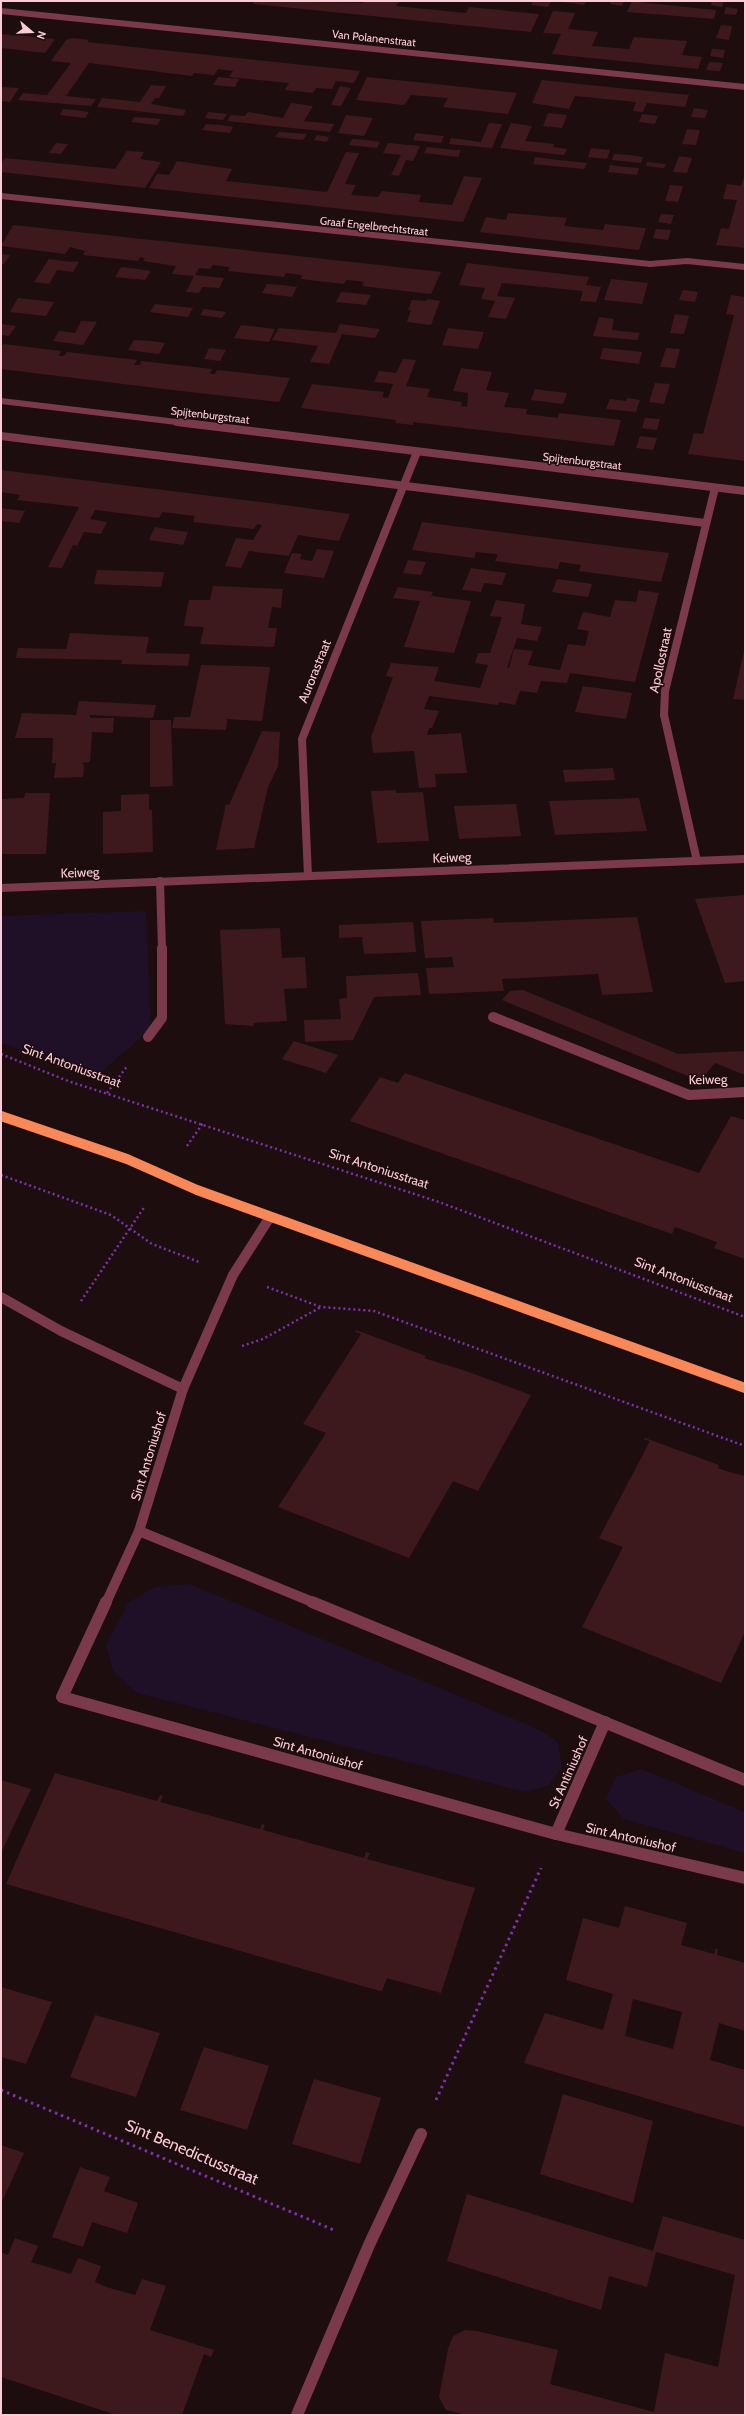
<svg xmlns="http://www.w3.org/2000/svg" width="746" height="2416" viewBox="0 0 746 2416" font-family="Cabin,sans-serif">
  <rect width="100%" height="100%" fill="#1d0d0f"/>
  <g fill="#1f1027">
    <polygon points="146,911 151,1029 97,1075 1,1043 1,916"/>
    <polygon points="190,1584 538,1729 558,1742 562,1767 549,1785 526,1792 137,1693 113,1671 106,1645 129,1602 155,1587"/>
    <polygon points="642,1769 745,1812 745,1853 624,1819 606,1799 616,1777"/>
  </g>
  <g fill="#3d191e" fill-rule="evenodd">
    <polygon points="255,1 363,3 364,1 399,1 396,6 466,13 469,7 539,14 531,32 253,4"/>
    <polygon points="533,1 551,1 548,7 531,5"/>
    <polygon points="556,1 586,1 584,5"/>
    <polygon points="611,1 624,1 622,6 610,4"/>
    <polygon points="632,1 647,3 716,10 714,19 627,12"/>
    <polygon points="712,1 724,1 722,7 711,5"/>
    <polygon points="726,7 738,9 736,15 724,14"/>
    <polygon points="553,11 575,13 568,29 598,32 592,46 629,49 634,37 687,41 682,55 702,57 698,69 552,54 561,34 543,33"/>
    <polygon points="721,25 732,26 729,40 716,38"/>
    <polygon points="1,34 26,36 55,39 45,53 1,48"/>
    <polygon points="72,38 89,40 87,42 360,71 354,83 336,81 332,89 316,88 313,93 285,90 289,83 229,77 233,71 218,69 214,75 194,73 192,76 89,63 66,96 96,99 91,106 18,100 23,93 47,95 71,63 51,61 66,40"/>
    <polygon points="712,49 725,50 723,58 710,56"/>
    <polygon points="709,62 723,63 720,71 706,70"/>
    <polygon points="218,77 229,78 239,79 235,87 213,85"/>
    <polygon points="367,77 454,86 517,93 508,114 443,107 448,98 411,95 404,105 356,100"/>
    <polygon points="542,80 579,84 689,95 685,107 647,103 643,112 633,111 636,102 575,96 569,109 532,103"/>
    <polygon points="151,85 166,86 159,98 155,98 151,104 186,110 183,116 97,107 102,98 140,102"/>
    <polygon points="340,86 351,88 341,106 331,105"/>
    <polygon points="1,87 19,88 10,102 1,101"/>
    <polygon points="291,103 313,106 304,121 334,124 330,132 227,121 231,115 245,116 248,112 283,118"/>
    <polygon points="694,108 708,110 705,118 691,117"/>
    <polygon points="63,109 75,110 89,112 85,118 60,115"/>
    <polygon points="208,112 227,114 223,120 205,118"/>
    <polygon points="548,113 567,115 562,128 543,126"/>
    <polygon points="642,114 658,116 655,124 639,122"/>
    <polygon points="346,115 373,118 364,136 338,133"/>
    <polygon points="134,117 149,118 161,119 157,125 131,122"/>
    <polygon points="489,123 502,124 492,148 449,144 451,138 481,142"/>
    <polygon points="511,123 532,126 525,141 554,144 553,147 567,149 564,155 500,148"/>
    <polygon points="206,124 221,125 233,127 230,133 202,130"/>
    <polygon points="687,129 700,130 696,145 682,144"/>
    <polygon points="279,132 294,133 307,134 303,140 275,137"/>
    <polygon points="416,133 433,135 444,136 441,143 413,140"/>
    <polygon points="317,135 329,137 327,142 314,140"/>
    <polygon points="352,139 368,140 380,142 377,148 349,145"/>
    <polygon points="56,143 68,144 61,154 49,153"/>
    <polygon points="388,143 420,146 413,161 406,160 399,176 391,175 401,155 383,153"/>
    <polygon points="427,147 455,150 461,150 458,157 424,153"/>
    <polygon points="591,148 610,150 607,159 588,157"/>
    <polygon points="127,151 144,152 140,159 161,162 145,188 1,172 1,163 5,158 115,169"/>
    <polygon points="346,152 359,153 345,184 356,185 351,195 378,197 382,191 421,195 419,202 452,205 464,176 482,178 463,222 149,188 157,174 169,175 177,161 232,169 226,181 327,192"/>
    <polygon points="614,154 630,155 643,157 641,163 612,160"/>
    <polygon points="679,156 692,158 687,173 673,172"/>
    <polygon points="535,157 550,159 587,163 584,169 533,164"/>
    <polygon points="647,162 666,164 664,168 646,166"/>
    <polygon points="610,165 625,167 639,168 637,175 608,172"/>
    <polygon points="745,173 745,248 716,245 721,228 729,229 737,200 723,199 727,184 741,186"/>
    <polygon points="670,185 683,186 678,202 665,201"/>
    <polygon points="508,213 567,218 564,226 603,230 605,224 646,228 639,250 480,232 486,217 506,220"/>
    <polygon points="661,214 674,215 671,224 658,222"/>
    <polygon points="13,225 226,248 441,272 431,294 362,286 364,282 359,281 346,280 344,284 301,279 302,275 286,273 284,277 228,271 229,267 213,265 210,269 199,268 195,275 224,278 219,288 202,287 199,293 186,292 194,276 172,274 176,266 143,261 145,258 140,257 138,261 83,255 85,251 70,247 65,254 1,246"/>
    <polygon points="656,229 671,230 668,240 653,238"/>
    <polygon points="1,254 10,255 4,264 1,264"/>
    <polygon points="49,259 63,261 79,262 73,272 57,270 49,284 34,282"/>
    <polygon points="467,263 589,277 586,285 601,287 596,302 580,301 583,291 502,283 497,296 515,298 506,319 488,317 495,301 481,299 485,288 459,285"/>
    <polygon points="121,267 138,269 151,271 145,280 115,277"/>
    <polygon points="611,279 648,283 642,304 604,300"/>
    <polygon points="267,284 282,285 297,287 292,297 262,293"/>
    <polygon points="683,290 698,292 695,302 679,300"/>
    <polygon points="341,292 353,293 371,295 366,305 336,302"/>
    <polygon points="731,295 745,297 745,461 688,454 694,433 703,434 717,382 734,315 726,314"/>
    <polygon points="18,298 54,302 46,316 10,312"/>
    <polygon points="427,299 440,301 431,325 407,322 411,310 408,310 412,300 427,301"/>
    <polygon points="155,304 193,308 188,317 150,312"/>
    <polygon points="204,309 226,312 222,318 200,315"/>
    <polygon points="675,314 689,316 684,334 670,333"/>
    <polygon points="599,317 614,319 612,330 640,333 637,340 593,336"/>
    <polygon points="81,321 97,322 83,345 53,341 59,331 75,333"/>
    <polygon points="1,324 2,324 16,326 9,336 1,335"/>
    <polygon points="340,324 380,329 375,338 342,334 329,364 310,362 318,346 272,340 279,328 336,333"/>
    <polygon points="241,325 275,329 269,342 234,338"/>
    <polygon points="448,328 484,332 478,349 442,345"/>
    <polygon points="134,340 151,341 165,343 159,354 128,350"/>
    <polygon points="3,344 61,351 59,356 64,356 67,352 137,360 134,365 140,365 141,361 212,369 210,373 212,374 215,374 217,370 290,378 279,402 164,389 1,369 1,349"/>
    <polygon points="209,348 226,350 220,361 204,359"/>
    <polygon points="603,348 642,352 639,364 600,359"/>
    <polygon points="666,348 680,349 675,368 660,367"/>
    <polygon points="403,359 416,360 406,386 430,389 427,397 462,402 461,406 467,407 468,393 453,391 461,368 476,370 476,373 477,370 492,372 486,390 509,393 504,407 527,409 526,414 558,418 559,413 621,420 614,446 413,422 413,425 395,423 396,420 301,408 312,384 384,392 382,397 388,398 393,384 374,382 379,371 396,373"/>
    <polygon points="655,383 670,384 664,404 649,402"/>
    <polygon points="535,389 550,391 567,393 563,404 531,400"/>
    <polygon points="627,398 640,400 636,412 606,409 610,399 626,401"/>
    <polygon points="645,418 660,419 657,430 642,428"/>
    <polygon points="640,436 657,438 653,450 636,448"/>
    <polygon points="1,470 269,503 350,514 339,541 298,535 289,556 249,551 241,568 225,566 236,538 253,540 262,525 257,524 254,529 193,522 195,516 162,512 159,518 95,510 90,519 107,522 101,534 84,532 77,546 73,545 62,568 48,567 79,507 17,500 20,495 1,492"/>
    <polygon points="1,508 25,511 19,523 2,521"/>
    <polygon points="422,522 627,548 669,553 661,582 579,571 581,565 560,562 558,569 495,561 498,555 496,554 476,552 474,558 412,550"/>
    <polygon points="155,527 173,530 188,532 183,545 149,540"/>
    <polygon points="317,549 334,551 324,578 284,573 292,553 302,554 300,559 312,561"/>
    <polygon points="408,560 426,562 421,575 403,573"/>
    <polygon points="471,568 506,573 502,585 484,583 481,592 462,590"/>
    <polygon points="97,570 164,572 161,587 94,584"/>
    <polygon points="557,579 592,584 588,597 552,592"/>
    <polygon points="213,586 283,589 281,608 272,607 268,628 277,628 274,647 200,644 204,627 184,626 186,614 189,600 210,600"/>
    <polygon points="398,587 433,592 431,596 471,601 454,653 404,647 420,601 393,598"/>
    <polygon points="639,590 659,593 635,682 570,673 567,683 541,681 537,693 520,691 515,705 499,702 498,705 429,696 424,709 439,711 432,728 429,728 427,735 461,733 467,773 435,774 436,787 419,788 414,751 373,753 371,737 393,677 386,676 391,663 439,667 434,681 480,688 488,665 475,663 478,653 490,653 502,617 490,616 496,600 525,604 521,624 542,627 537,641 517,638 507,668 509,668 514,649 533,651 528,665 560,670 568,644 585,646 589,631 577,629 583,612 610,617 615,600 636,602"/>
    <polygon points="70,633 149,637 146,653 190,654 188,666 121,664 122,660 16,658 18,648 66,649"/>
    <polygon points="745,647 745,700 733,699"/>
    <polygon points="201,665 270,667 262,721 227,719 226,730 172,728 174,717 190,717"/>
    <polygon points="583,686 632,693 626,719 575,712"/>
    <polygon points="79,701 156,705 153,718 90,715 90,718 114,718 113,733 92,732 90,762 82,763 84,766 83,777 54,778 56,763 52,763 53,738 15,738 22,713 76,715"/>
    <polygon points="150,720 171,720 173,786 150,787"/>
    <polygon points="262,731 280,732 278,766 268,787 254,848 216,850 226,804 229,805"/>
    <polygon points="613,768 615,780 565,782 563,770"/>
    <polygon points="396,790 396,793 423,792 429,841 377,843 371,791"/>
    <polygon points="25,793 50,793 46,854 1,854 1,799 24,798"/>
    <polygon points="149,794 149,810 152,810 153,852 103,854 103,812 121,811 121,795"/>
    <polygon points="639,798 647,831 555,835 549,801"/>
    <polygon points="516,804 521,836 459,839 454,806"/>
    <polygon points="745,895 745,981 725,983 695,899"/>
    <polygon points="637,917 653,992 602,995 598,974 502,979 504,991 429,994 426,968 454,967 452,957 425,958 421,921 493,918 494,923"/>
    <polygon points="413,922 416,952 364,954 362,937 339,938 339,925"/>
    <polygon points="280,928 282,958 305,957 307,988 284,989 287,1021 254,1023 253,1026 225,1024 220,930"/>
    <polygon points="418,973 421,995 374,997 353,1040 305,1042 304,1020 341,1019 339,999 347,998 346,976"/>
    <polygon points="523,990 678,1054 745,1051 745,1075 715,1063 700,1081 502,1000 510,991"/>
    <polygon points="294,1041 338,1055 326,1073 282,1059"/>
    <polygon points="405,1073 699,1173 731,1116 745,1120 745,1259 714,1248 717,1242 675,1227 672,1234 350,1121 380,1077 398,1083"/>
    <polygon points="356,1330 426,1356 424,1358 433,1361 466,1371 531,1395 478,1491 453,1481 409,1558 278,1507 326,1433 303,1424 361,1334 355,1332"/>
    <polygon points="645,1438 719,1465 718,1468 726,1471 745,1476 745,1632 721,1683 582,1627 623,1547 599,1538 650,1441 643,1439"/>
    <polygon points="55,1773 157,1801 160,1795 163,1796 160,1802 260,1829 262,1824 265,1825 263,1830 364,1858 366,1852 370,1853 367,1859 475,1888 441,1993 387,1978 382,1991 380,1991 6,1884"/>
    <polygon points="1,1780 31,1789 1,1853"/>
    <path d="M625 1906 687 1923 681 1945 714 1954 715 1949H718L717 1955 745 1963V2031L719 2023 710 2060 745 2070V2127L524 2063 545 2013 603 2030 613 1994 566 1980 583 1918 619 1928ZM633 1999 682 2012 673 2049 625 2036Z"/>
    <polygon points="1,1987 52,2002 26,2064 1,2057"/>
    <polygon points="95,2015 160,2033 136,2097 70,2077"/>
    <polygon points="204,2047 269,2066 247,2130 180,2110"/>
    <polygon points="314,2079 381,2098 360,2164 292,2144"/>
    <polygon points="563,2094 653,2121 633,2203 540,2174"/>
    <polygon points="1,2145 24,2153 1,2204"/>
    <polygon points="80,2167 110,2177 104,2191 138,2203 127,2233 92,2222 83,2247 52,2237"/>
    <polygon points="467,2194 653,2251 663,2216 745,2240 745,2415 466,2415 446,2410 439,2397 448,2349 453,2336 465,2330 477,2331 558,2350 550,2384 654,2412 665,2353 718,2367 735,2275 656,2252 647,2287 609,2276 601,2310 447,2261"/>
    <polygon points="15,2238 38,2246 31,2262 71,2274 78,2258 101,2266 95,2282 106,2287 135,2295 142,2279 166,2286 150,2330 214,2350 211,2357 204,2354 182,2415 116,2415 1,2377 1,2252 8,2255"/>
  </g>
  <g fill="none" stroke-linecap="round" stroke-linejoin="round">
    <g stroke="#7c32a9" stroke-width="2.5" stroke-dasharray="2 3" stroke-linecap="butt">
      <polyline points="1,1054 68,1081 439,1202 745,1317"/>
      <polyline points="107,1093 128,1065"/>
      <polyline points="187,1146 203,1123"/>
      <polyline points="1,1175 111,1215 152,1244 199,1262"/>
      <polyline points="267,1287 321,1307 374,1311 745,1446"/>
      <polyline points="81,1301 145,1206"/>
      <polyline points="242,1346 263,1339 321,1307"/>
    </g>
    <g stroke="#7c32a9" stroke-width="3" stroke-dasharray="2.5 4" stroke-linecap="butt">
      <polyline points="1,2090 334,2230"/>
      <polyline points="436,2100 541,1868"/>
    </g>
    <g stroke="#7a3a4c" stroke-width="6">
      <polyline points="1,11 745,87"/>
      <polyline points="1,196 650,264 687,261 745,267"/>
      <polyline points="1,401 185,423"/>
    </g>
    <g stroke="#7a3a4c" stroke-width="8">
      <polyline points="177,422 745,491"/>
      <polyline points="1,436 705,523"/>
      <polyline points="697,861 664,715 665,691 715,488"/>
      <polyline points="308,876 302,739 417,452"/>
      <polyline points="160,881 162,949"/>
      <polyline points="1,888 745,859"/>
    </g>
    <g stroke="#7a3a4c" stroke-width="10">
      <polyline points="493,1017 689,1095 745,1092"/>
      <polyline points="148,1037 162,1018 162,948"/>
      <polyline points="1,1297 61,1331 183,1389"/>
      <polyline points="139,1531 315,1603"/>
      <polyline points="106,1603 139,1531 183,1389 233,1275 270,1217"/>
    </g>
    <g stroke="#7a3a4c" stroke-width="12">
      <polyline points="106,1602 62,1697 556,1834 745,1878"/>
      <polyline points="312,1602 745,1780"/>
      <polyline points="556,1834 605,1722"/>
      <polyline points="297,2415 369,2245 421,2134"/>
    </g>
    <polyline stroke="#f88857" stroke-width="10" points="1,1116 127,1159 197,1190 745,1388"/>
  </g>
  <g text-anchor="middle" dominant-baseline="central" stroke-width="3" stroke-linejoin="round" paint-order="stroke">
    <g font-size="11" fill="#fdcbd5" stroke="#1d0d0f">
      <text transform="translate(374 38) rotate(6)">Van Polanenstraat</text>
      <text transform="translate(374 226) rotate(6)">Graaf Engelbrechtstraat</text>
      <text transform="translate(210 415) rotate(7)">Spijtenburgstraat</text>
      <text transform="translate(582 461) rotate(7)">Spijtenburgstraat</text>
    </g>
    <g font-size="13" fill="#fdcbd5" stroke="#1d0d0f">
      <text transform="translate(660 660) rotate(-78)">Apollostraat</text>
      <text transform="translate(314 671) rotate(-68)">Aurorastraat</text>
      <text transform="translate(452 857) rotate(-2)">Keiweg</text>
      <text transform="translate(80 872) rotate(-2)">Keiweg</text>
      <text transform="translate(72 1065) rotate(20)">Sint Antoniusstraat</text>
      <text transform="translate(708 1079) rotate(-1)">Keiweg</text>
      <text transform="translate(379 1168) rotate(18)">Sint Antoniusstraat</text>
      <text transform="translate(684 1279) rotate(21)">Sint Antoniusstraat</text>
      <text transform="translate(148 1456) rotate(-73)">Sint Antoniushof</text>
      <text transform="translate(318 1753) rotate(16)">Sint Antoniushof</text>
      <text transform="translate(568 1772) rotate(-66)">St Antiniushof</text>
      <text transform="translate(631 1837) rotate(13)">Sint Antoniushof</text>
    </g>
    <g font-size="16" fill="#fdcbd5" stroke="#1d0d0f">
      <text transform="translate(192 2152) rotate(23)">Sint Benedictusstraat</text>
    </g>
  </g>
  <rect width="746" height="2416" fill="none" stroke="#fdcbd5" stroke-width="4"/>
  <g transform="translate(32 32) rotate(109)" stroke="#1d0d0f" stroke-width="3" paint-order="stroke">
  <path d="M0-3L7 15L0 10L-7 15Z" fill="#fdcbd5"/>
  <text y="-6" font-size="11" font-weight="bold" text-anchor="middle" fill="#fdcbd5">N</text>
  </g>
</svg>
